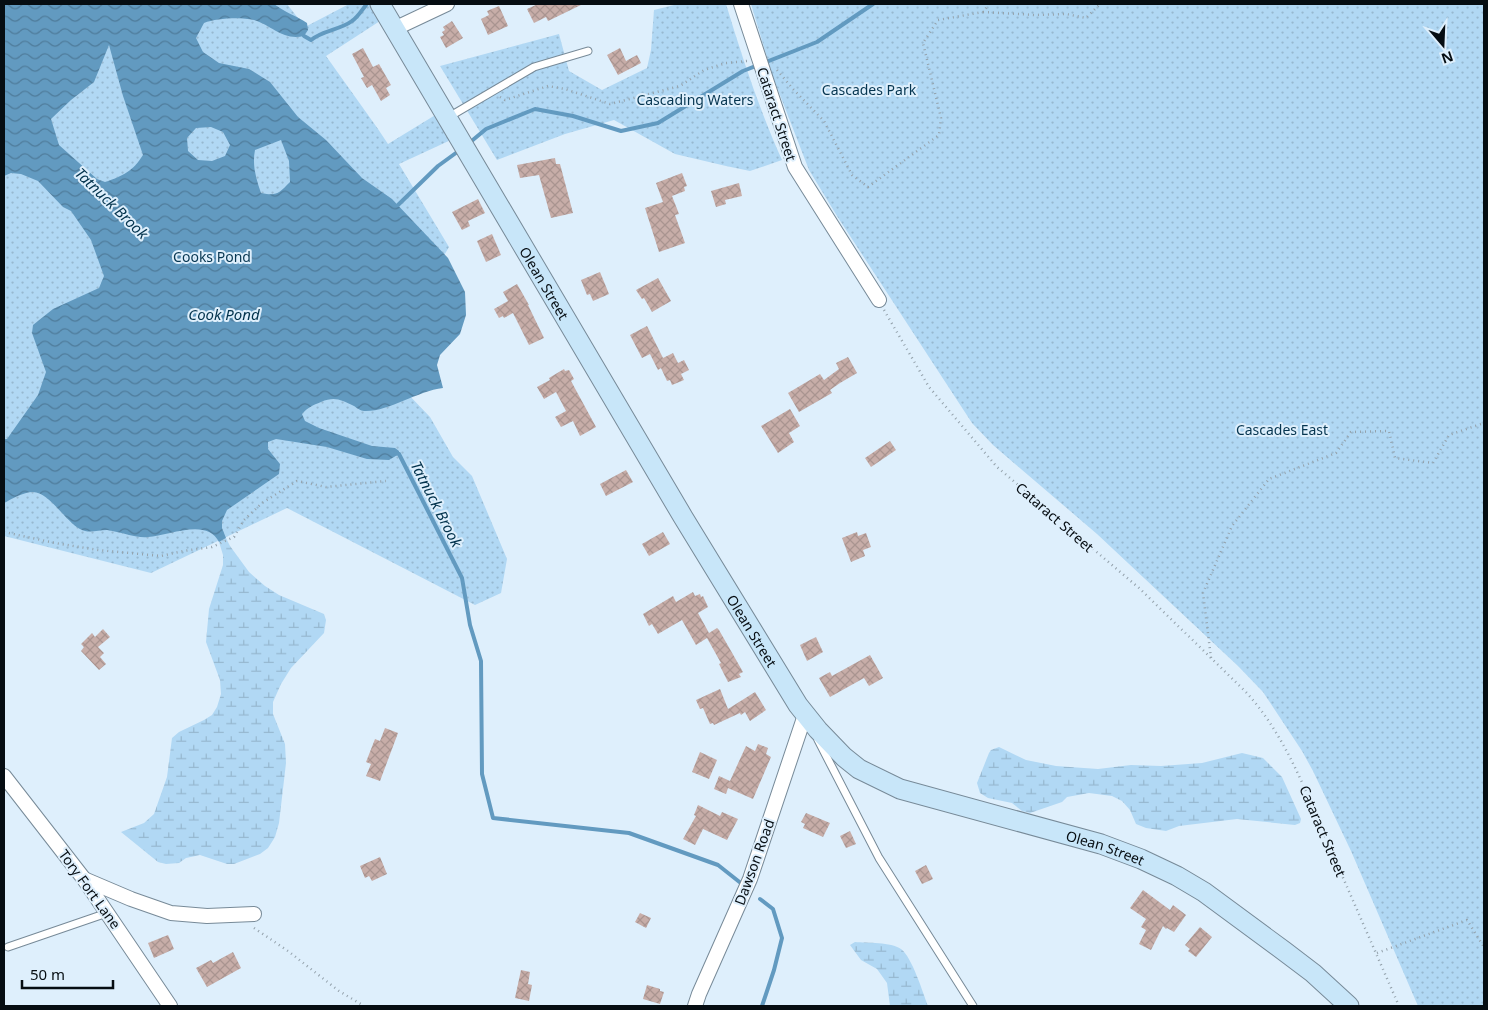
<svg xmlns="http://www.w3.org/2000/svg" width="1488" height="1010" viewBox="0 0 1488 1010" font-family="'Noto Sans',sans-serif">
  <defs>
    <pattern id="wetland-marsh" width="20" height="14" patternUnits="userSpaceOnUse" patternTransform="scale(1.25)"><rect width="20" height="14" fill="#b1d8f4"/><path d="M1 5h8M5 5V1M11 12h8M15 12V8" fill="none" stroke="#97b8d0"/></pattern>
    <pattern id="park-dots" width="8" height="8" patternUnits="userSpaceOnUse" patternTransform="scale(1.25)"><rect width="8" height="8" fill="#b1d8f4"/><path d="M2 2h.1M6 6h.1" fill="none" stroke="#97b8d0" stroke-width="1.8" stroke-linecap="round"/></pattern>
    <pattern id="water-waves" width="16" height="10" patternUnits="userSpaceOnUse" patternTransform="scale(1.25)"><rect width="16" height="10" fill="#629ac0"/><path d="M0 5q4-4 8 0t8 0" fill="none" stroke="#4f7c9b"/></pattern>
    <pattern id="building-cross-hatch" width="8" height="8" patternUnits="userSpaceOnUse" patternTransform="scale(1.25)"><rect width="8" height="8" fill="#c7ada8"/><path d="M0 0l8 8M0 8l8-8" fill="none" stroke="#a99490"/></pattern>
  </defs>
  <rect width="100%" height="100%" fill="#deeffc"/>
  <g fill="url(#wetland-marsh)">
    <polygon points="226,538 230,546 249,572 265,586 279,595 324,614 326,620 324,633 291,668 281,684 273,702 273,714 285,744 286,763 279,823 275,837 268,848 260,854 234,864 227,864 200,855 186,858 179,863 166,864 158,862 121,832 144,823 154,814 167,777 172,738 179,732 204,720 212,715 217,707 221,694 220,680 206,642 209,609 223,565 223,555 219,542"/>
    <polygon points="999,747 1026,760 1056,766 1098,769 1131,765 1161,766 1202,763 1242,753 1263,758 1282,777 1301,819 1300,823 1295,825 1237,819 1179,826 1166,831 1146,828 1136,824 1130,810 1122,801 1112,796 1089,793 1067,797 1062,802 1030,813 1022,811 1012,803 988,798 980,793 977,783 989,753 991,750"/>
    <path d="M855 942C867 943 891 942 901 949 912 957 923 993 928 1006H890L887 983 877 969 861 960 850 945Z"/>
  </g>
  <g fill="url(#park-dots)">
    <polygon points="4,4 287,4 305,27 349,4 370,4 380,21 326,56 378,129 388,144 437,114 453,139 399,164 449,247 413,308 406,392 430,417 453,457 472,476 507,559 501,593 475,605 287,508 151,573 4,536"/>
    <path d="M678 4H726C742 57 759 109 782 160L750 171 726 166 675 154 614 120 565 134 497 160 440 66 559 34 569 71 602 90 647 68 651 50 654 10Z"/>
    <polygon points="751,4 1484,4 1484,1006 1418,1006 1351,851 1313,771 1302,751 1263,692 1238,666 1097,534 993,445 972,423 837,216 809,170 773,77"/>
  </g>
  <path fill="url(#water-waves)" fill-rule="evenodd" d="M4 4H274C284 12 297 16 307 23L308 30 304 36C283 41 273 26 254 20 240 17 217 18 204 23L196 38 203 52 219 63 249 69 270 82 298 117 326 140 362 178 392 199 448 258 465 292 466 315 460 334 440 355 437 365 443 388C417 391 389 412 364 411 361 411 357 408 354 406 341 400 335 396 321 402 313 405 307 408 302 414L305 421 319 428 372 446 395 448 399 451V454L389 460 367 459 327 447 276 439 268 442V449L280 464 279 474 227 510 222 521V528L226 538 219 542C207 517 168 536 148 537 142 538 135 536 129 535 122 533 114 531 107 530 97 530 89 534 80 529 66 522 49 492 33 492 23 492 12 499 4 503V439H7L38 395 46 372 32 333 33 325 53 309 99 288 104 276 91 240 71 211 63 207 38 181 21 174 11 173 4 176ZM109 45 123 96 143 155C133 171 123 176 105 182L97 179 59 145 51 119 71 100 94 82ZM211 127 223 132 230 145 225 156 212 161 198 160 188 151 187 138 196 128ZM281 140 289 161 290 182C278 194 277 196 261 193 256 179 252 165 255 150Z"/>
  <g fill="none" stroke-linecap="round" stroke-linejoin="round">
    <g stroke="#629ac0" stroke-width="4">
      <path d="M304 36 311 40C323 30 340 30 352 21 358 17 362 10 366 5"/>
      <polyline points="468,144 486,129 535,109 573,116 621,131 658,123 743,71 817,42 873,4"/>
      <polyline points="398,205 438,166 460,150"/>
      <polyline points="395,453 399,454 462,578 470,625 481,661 482,774 493,818 629,833 718,865 742,884"/>
      <polyline points="760,899 773,909 782,938 774,970 762,1006"/>
    </g>
  </g>
  <g fill="url(#building-cross-hatch)">
    <polygon points="538,4 583,4 548,21 546,17 534,23 527,9"/>
    <polygon points="499,6 508,26 488,35 481,19 489,15 487,11"/>
    <polygon points="452,21 463,38 446,48 440,37 444,35 442,32 445,30 443,27"/>
    <polygon points="363,48 373,67 379,64 391,85 386,88 390,95 381,101 372,85 367,88 361,78 364,77 352,54"/>
    <polygon points="620,48 626,61 637,55 641,63 618,75 607,55"/>
    <polygon points="555,158 556,164 560,164 573,213 551,218 539,175 520,178 517,165"/>
    <polygon points="682,173 687,186 684,187 685,191 672,196 679,214 675,215 685,243 659,252 645,208 663,202 656,183"/>
    <polygon points="739,183 742,196 725,200 726,204 716,207 711,191"/>
    <polygon points="478,199 485,213 468,221 470,226 462,230 452,212"/>
    <polygon points="492,234 501,255 486,262 477,241"/>
    <polygon points="600,272 609,294 593,301 590,294 587,295 581,280"/>
    <polygon points="658,278 671,301 652,312 644,298 642,299 636,290"/>
    <polygon points="517,284 529,305 528,305 544,338 529,345 513,313 504,318 503,316 499,318 494,309 508,301 503,292"/>
    <polygon points="647,326 663,358 673,353 678,363 684,360 689,370 681,374 684,380 672,385 670,380 667,381 661,368 658,370 650,354 642,358 630,335"/>
    <polygon points="848,357 857,373 840,383 830,390 832,393 799,412 788,393 820,374 824,380 839,369 836,363"/>
    <polygon points="564,369 565,371 569,370 574,379 571,381 596,427 580,436 573,421 561,427 555,417 566,411 556,392 544,399 537,387 550,380 549,378"/>
    <polygon points="790,409 800,426 789,433 794,442 778,453 761,426"/>
    <polygon points="890,441 896,450 871,467 865,458"/>
    <polygon points="626,470 633,482 606,496 600,484"/>
    <polygon points="663,532 670,544 649,556 642,544"/>
    <polygon points="857,532 858,536 866,533 871,547 863,550 865,556 851,562 842,538"/>
    <polygon points="693,592 695,596 700,594 701,597 703,596 708,607 698,613 709,633 717,628 719,630 743,672 739,674 741,677 728,682 719,664 721,663 707,638 696,645 682,620 658,634 652,624 649,626 643,614 673,596 676,602"/>
    <polygon points="103,629 110,637 98,647 104,653 100,657 106,664 99,670 81,651 84,647 81,644 92,633 95,637"/>
    <polygon points="816,637 823,652 807,661 800,645"/>
    <polygon points="870,655 883,678 869,686 864,678 830,697 819,678 830,672 832,676"/>
    <polygon points="720,689 728,709 755,692 766,710 750,721 745,712 741,715 740,713 714,725 713,723 710,724 703,708 700,709 696,700"/>
    <polygon points="385,728 398,733 380,781 366,776 371,764 366,762 375,739 380,741"/>
    <polygon points="758,744 768,748 766,754 771,757 753,799 728,788 726,794 714,789 719,776 730,781 746,746 755,751"/>
    <polygon points="700,752 717,760 709,779 692,772"/>
    <polygon points="698,805 720,816 722,812 738,819 727,840 703,829 695,845 683,839 696,816 694,815"/>
    <polygon points="806,813 830,823 823,837 803,828 805,824 801,822"/>
    <polygon points="850,831 856,844 846,848 840,836"/>
    <polygon points="380,857 387,874 372,881 369,876 365,878 360,866"/>
    <polygon points="926,865 933,879 922,884 915,871"/>
    <polygon points="1143,890 1170,910 1173,905 1186,915 1174,932 1167,928 1166,929 1163,926 1151,950 1139,944 1146,930 1141,927 1146,919 1130,908"/>
    <polygon points="640,913 651,918 646,928 635,922"/>
    <polygon points="1200,927 1212,937 1196,957 1188,951 1190,949 1185,945"/>
    <polygon points="168,935 174,949 154,958 148,943"/>
    <polygon points="233,952 241,968 207,987 196,968 211,960 213,963"/>
    <polygon points="521,970 530,972 528,984 532,985 529,1001 515,998"/>
    <polygon points="647,985 660,989 660,991 664,992 660,1004 643,999"/>
  </g>
  <g fill="none" stroke-linecap="round" stroke-linejoin="round">
    <g stroke="#778a98" stroke-width="9">
      <g id="lane">
        <polyline points="447,118 534,67 588,51"/>
        <polyline points="818,740 879,858 973,1006"/>
        <polyline points="8,947 107,913"/>
      </g>
    </g>
    <g stroke="#778a98" stroke-width="16">
      <g id="street">
        <polyline points="741,4 795,167 879,300"/>
        <polyline points="394,29 447,4"/>
        <polyline points="4,776 84,879 170,1006"/>
        <polyline points="84,879 131,899 171,913 207,916 254,914"/>
        <polyline points="695,1006 699,994 750,879 805,715"/>
      </g>
    </g>
    <g stroke="#778a98" stroke-width="21">
      <g id="secondary">
        <path id="s1" d="M380 4 683 517 798 705 818 730 844 757 859 769 900 789 1101 844 1141 859 1177 876 1204 892 1284 951 1313 973 1349 1006"/>
      </g>
    </g>
    <g stroke="#94a2ac" stroke-width="2.5" stroke-dasharray="1 4" stroke-linecap="butt">
      <polyline points="983,12 1035,15 1066,14 1086,18 1100,4"/>
      <polyline points="777,70 793,89 824,121 852,175 868,187 939,135 941,118 923,43 938,20 983,12 989,4"/>
      <polyline points="500,97 505,100 548,86 565,89 610,104 680,86 704,70 726,63 747,61"/>
      <path d="M884 310 929 387 997 467 1139 588 1245 691C1284 733 1305 789 1327 841 1351 896 1375 951 1399 1006"/>
      <polyline points="4,532 55,543 98,550 161,556 183,551 212,547 234,537 244,520 262,503 297,481 326,487 386,481"/>
      <polyline points="1211,658 1203,593 1232,526 1269,479 1336,453 1351,432 1389,431 1395,458 1433,463 1449,435 1484,423"/>
      <polyline points="254,928 288,951 339,991 364,1006"/>
      <polyline points="1377,953 1467,920 1484,947"/>
    </g>
    <use href="#lane" stroke="#fff" stroke-width="7"/>
    <use href="#street" stroke="#fff" stroke-width="14"/>
    <use href="#secondary" stroke="#c8e6f9" stroke-width="19"/>
  </g>
  <g text-anchor="middle" dominant-baseline="central" stroke-width="4" stroke-linejoin="round" paint-order="stroke">
    <g font-size="14" fill="#063651" stroke="#deeffc">
      <text x="869" y="89">Cascades Park</text>
      <text x="695" y="99">Cascading Waters</text>
      <text x="212" y="256">Cooks Pond</text>
      <text x="1282" y="429">Cascades East</text>
    </g>
    <g font-size="14" fill="#060d12" stroke="#deeffc">
      <text transform="translate(777 114) rotate(72)">Cataract Street</text>
      <text stroke="none"><textPath href="#s1" startOffset="324">Olean Street</textPath></text>
      <text transform="translate(1055 517) rotate(41)">Cataract Street</text>
      <text stroke="none"><textPath href="#s1" startOffset="729">Olean Street</textPath></text>
      <text transform="translate(1323 831) rotate(67)">Cataract Street</text>
      <text stroke="none"><textPath href="#s1" startOffset="1164">Olean Street</textPath></text>
      <text transform="translate(754 862) rotate(-70)">Dawson Road</text>
      <text transform="translate(90 889) rotate(54)">Tory Fort Lane</text>
    </g>
    <g font-size="15" font-style="italic" fill="#02324c" stroke="#deeffc">
      <text transform="translate(112 203) rotate(44)">Tatnuck Brook</text>
      <text x="224" y="314">Cook Pond</text>
      <text transform="translate(437 504) rotate(63)">Tatnuck Brook</text>
    </g>
  </g>
  <rect width="1488" height="1010" fill="none" stroke="#060d12" stroke-width="10"/>
  <g transform="translate(1443 45) rotate(161)" stroke="#deeffc" stroke-width="4" paint-order="stroke">
  <path d="M0-4L9 19L0 12L-9 19Z" fill="#060d12"/>
  <text y="-8" font-size="14" font-weight="bold" text-anchor="middle" fill="#060d12">N</text>
  </g>
  <path d="M22 980v8h91v-8" fill="none" stroke="#060d12" stroke-width="2.5"/>
  <text x="30" y="980" font-size="15" fill="#060d12" stroke="#deeffc" stroke-width="4" paint-order="stroke">50 m</text>
</svg>
